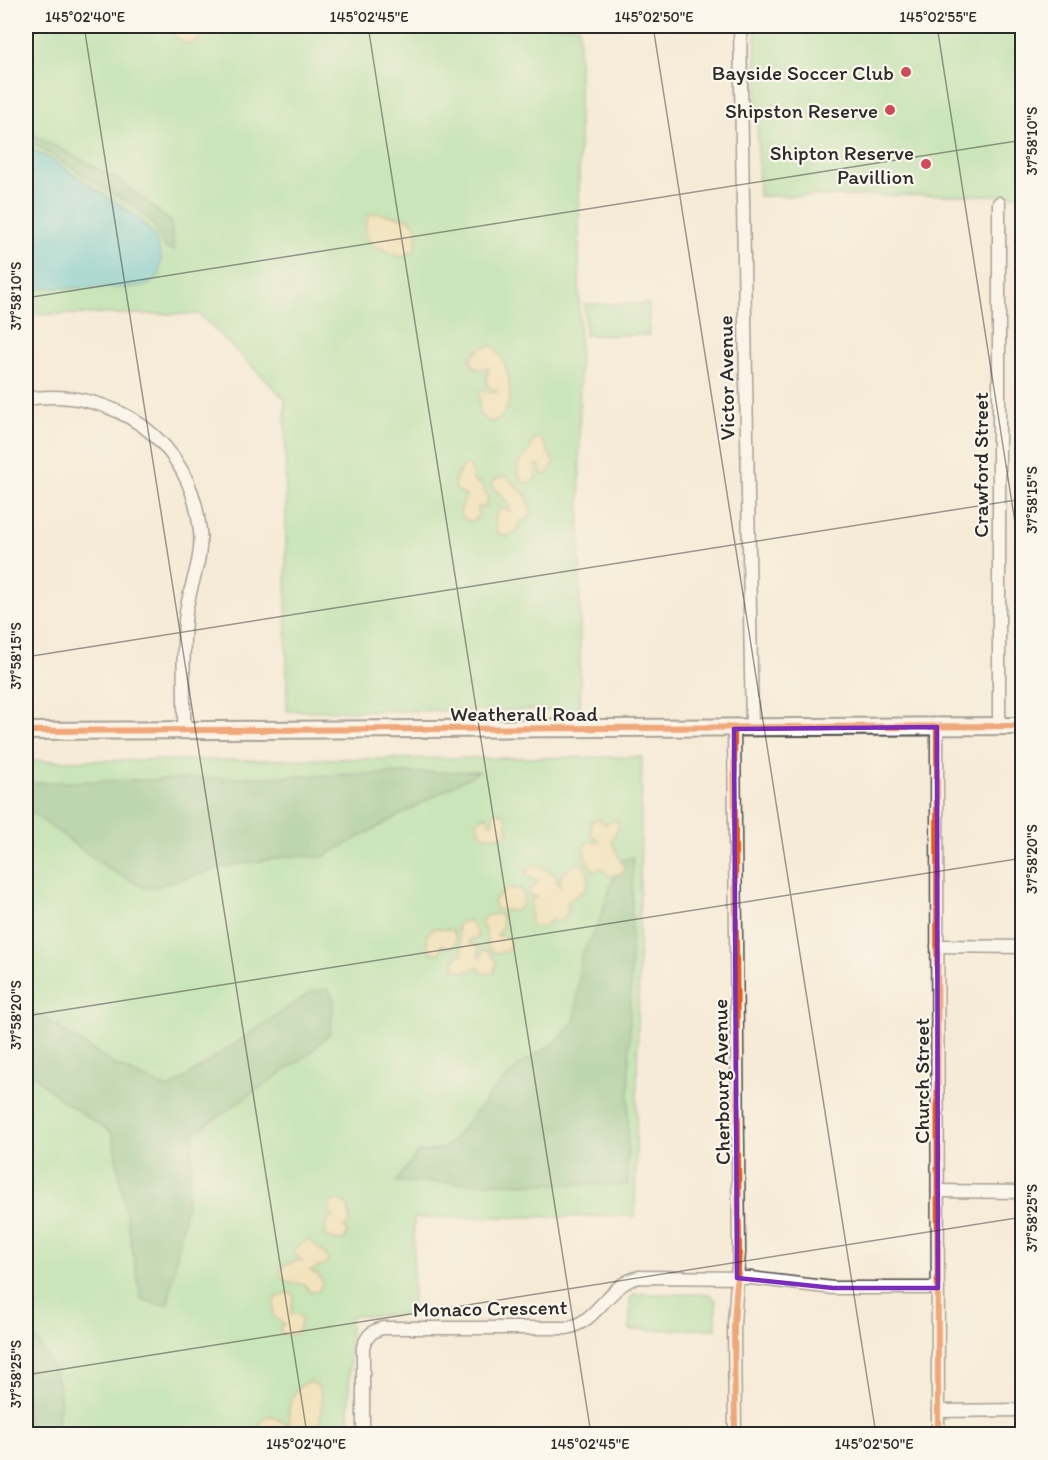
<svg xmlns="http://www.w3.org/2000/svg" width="1048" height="1460" viewBox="0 0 1048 1460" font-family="Itim,sans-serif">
  <rect width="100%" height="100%" fill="#fbf7ec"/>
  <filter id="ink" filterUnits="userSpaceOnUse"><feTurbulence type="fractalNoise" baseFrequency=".0167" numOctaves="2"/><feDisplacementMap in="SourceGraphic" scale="12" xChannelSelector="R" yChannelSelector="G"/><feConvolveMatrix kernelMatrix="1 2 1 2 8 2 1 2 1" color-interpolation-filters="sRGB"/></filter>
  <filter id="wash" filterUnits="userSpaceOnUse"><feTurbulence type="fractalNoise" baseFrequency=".008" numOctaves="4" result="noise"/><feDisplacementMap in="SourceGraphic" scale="24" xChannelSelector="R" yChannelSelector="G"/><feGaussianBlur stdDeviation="1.35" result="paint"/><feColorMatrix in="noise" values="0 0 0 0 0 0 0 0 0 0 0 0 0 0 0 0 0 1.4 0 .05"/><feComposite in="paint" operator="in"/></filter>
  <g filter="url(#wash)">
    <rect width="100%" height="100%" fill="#f6ebd7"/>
    <g fill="#96dd96" stroke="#608460" stroke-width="1.5">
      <polygon points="26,26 579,26 580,710 287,711 285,399 199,314 26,314"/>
      <polygon points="755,26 1022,26 1022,195 759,196"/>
      <rect x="585" y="304" width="64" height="31"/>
      <polygon points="642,757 635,1216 414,1218 413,1315 350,1316 349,1434 26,1434 26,761"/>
      <polygon points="634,1294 710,1294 716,1301 716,1329 630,1330 630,1299"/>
    </g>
    <g fill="#78bc7f" stroke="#527455" stroke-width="1.5">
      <polygon points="26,131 121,181 171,222 174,251 165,248 152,223 138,209 26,139"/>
      <polygon points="480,771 323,857 291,856 224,867 147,889 107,868 26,808 26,783"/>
      <polygon points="633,857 627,1185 396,1182 417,1153 446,1148 495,1089 522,1063 555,1043 575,1020 581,955 597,927 619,861"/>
      <polygon points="328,989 334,999 330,1033 308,1055 194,1133 187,1202 168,1304 158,1305 141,1299 112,1133 61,1100 26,1068 26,1014 37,1013 115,1065 168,1089 311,992"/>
      <path d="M26 1322C50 1364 71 1383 54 1434H26Z"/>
    </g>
    <g fill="#eeda9e" stroke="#8c8264" stroke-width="1.5">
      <polygon points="172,26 205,26 205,28 197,41 185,44 171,33"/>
      <path d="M377 213 410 219 418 229 415 250 403 257C391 255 385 248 373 246 364 234 363 229 369 215Z"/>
      <path d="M492 346C511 360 521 417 490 422L480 415 479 391 495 393 497 390 490 389 486 380 489 368 477 369 470 361C472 353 483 345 492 346Z"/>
      <polygon points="541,438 554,463 547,475 542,474 539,465 536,465 536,479 526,484 518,475 518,464 528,453 534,439"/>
      <polygon points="465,464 471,468 473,480 481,485 488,498 485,507 478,507 479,515 475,520 469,521 462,517 460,511 466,496 456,489 454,480"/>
      <polygon points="506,476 527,497 531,514 527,519 519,522 517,531 508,537 497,533 495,518 500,508 510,511 511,506 491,485 496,479"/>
      <polygon points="498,812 506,816 508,833 498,837 482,835 476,822 487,815 490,823 494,823 492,813"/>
      <polygon points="598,819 605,824 618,820 618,827 612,841 625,872 610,876 603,869 593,870 585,858 584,847 587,842 598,842 599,840 592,836 591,821"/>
      <polygon points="578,863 584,865 589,875 586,889 568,901 567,914 561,921 551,920 545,926 533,926 530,919 530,901 536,897 529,895 528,891 539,882 527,876 527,869 536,865 556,875 557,883 560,886 562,874"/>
      <polygon points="508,888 521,889 524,897 522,906 515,911 495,909 493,901"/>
      <polygon points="498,914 502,916 502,927 497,935 499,937 504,935 510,942 508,951 496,953 487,947 486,931 480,923 487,915"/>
      <polygon points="462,921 470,921 479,937 470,939 469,943 478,947 478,957 481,957 483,950 490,953 496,963 494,973 484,974 477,967 466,972 454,969 455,957 463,954 457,927"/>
      <polygon points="433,928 453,930 456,939 454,947 446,947 442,944 440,952 433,953 428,949 427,935"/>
      <polygon points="335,1201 344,1202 349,1208 350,1222 344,1228 348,1232 343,1241 338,1241 325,1236 326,1223 334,1216 329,1214 330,1202"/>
      <polygon points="308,1239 325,1254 328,1260 325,1265 310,1270 314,1274 317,1273 322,1281 319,1291 310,1292 304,1284 290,1283 281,1277 280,1270 284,1265 302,1260 295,1255 295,1249"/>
      <polygon points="288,1292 294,1295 291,1315 299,1314 302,1320 296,1334 284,1335 279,1329 284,1324 273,1316 275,1298"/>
      <path d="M310 1382 318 1386 322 1398 320 1424 311 1430 312 1434H259L261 1422 265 1417 272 1416 290 1426C286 1409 291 1386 310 1382Z"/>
    </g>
    <polygon fill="#56c4cc" stroke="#40787c" stroke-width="1.5" points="26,147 49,158 138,217 156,238 161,259 160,274 149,285 126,288 26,288"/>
  </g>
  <g filter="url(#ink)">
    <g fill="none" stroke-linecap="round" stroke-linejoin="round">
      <g stroke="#494845" stroke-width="15">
        <g id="minor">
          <polyline points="740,26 752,729"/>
          <polyline points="999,203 999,726"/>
          <path d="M26 399C113 386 192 440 200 531 203 560 190 584 186 612 181 651 185 692 184 731"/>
          <polyline points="937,727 938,1434"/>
          <polyline points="734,729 739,1252 734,1324 735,1434"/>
          <polyline points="937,946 1022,947"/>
          <polyline points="938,1191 1022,1192"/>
          <polyline points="938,1411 1022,1410"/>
          <path d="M363 1434V1347C367 1336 371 1331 383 1328H567C598 1322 608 1284 639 1277L751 1278 833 1288H938"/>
        </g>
      </g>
      <g stroke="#494845" stroke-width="20">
        <polyline id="tertiary" points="26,731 1022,726"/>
      </g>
      <use href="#minor" stroke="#fff" stroke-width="12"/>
      <use href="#tertiary" stroke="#fff" stroke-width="16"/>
      <g stroke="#fbf7ec" stroke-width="10">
        <g id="cycleway">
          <polyline points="937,727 938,1434"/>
          <polyline points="734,729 739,1252 734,1324 735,1434"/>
          <polyline points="26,731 1022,726"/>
        </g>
      </g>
      <use href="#cycleway" stroke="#e8590c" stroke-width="6"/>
    </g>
  </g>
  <path d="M0 0H1048V1460H0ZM937 727 938 1288H833L737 1278 734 729Z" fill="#f6ebd7" fill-opacity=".55" fill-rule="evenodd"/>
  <path fill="none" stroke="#7b2cbf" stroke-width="4.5" stroke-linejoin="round" d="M937 727 938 1288H833L737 1278 734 729Z"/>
  <path fill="none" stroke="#2b2b2b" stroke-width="1.5" stroke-opacity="0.45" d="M84 26 307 1434M368 26 591 1434M653 26 876 1434M937 26 1022 567M26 298 1022 140M26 657 1022 499M26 1016 1022 858M26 1375 1022 1217"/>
  <g fill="#d1495b" stroke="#fbf7ec" stroke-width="2">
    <circle cx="906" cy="72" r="6"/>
    <circle cx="890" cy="110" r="6"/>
    <circle cx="926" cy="164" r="6"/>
  </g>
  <g text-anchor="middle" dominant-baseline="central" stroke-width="4.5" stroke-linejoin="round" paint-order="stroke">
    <g font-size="21" fill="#2b2b2b" stroke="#fbf7ec" text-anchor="end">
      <text x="894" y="72">Bayside Soccer Club</text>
      <text x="878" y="110">Shipston Reserve</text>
      <text x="914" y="152">Shipton Reserve<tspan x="914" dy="24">Pavillion</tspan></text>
    </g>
    <g font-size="21" fill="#2b2b2b" stroke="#fbf7ec">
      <text transform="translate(726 378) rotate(-91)">Victor Avenue</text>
      <text transform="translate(980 465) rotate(-90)">Crawford Street</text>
      <text x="524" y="713">Weatherall Road</text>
      <text transform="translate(921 1081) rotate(-90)">Church Street</text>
      <text transform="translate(721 1082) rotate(-91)">Cherbourg Avenue</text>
      <text transform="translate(490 1308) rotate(-1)">Monaco Crescent</text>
    </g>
  </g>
  <rect width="1048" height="1460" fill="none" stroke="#fbf7ec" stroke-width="66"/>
  <rect x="33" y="33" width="982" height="1394" fill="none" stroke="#2b2b2b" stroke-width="2"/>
  <g font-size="15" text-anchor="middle" fill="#2b2b2b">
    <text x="85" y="22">145°02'40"E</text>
    <text x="369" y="22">145°02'45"E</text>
    <text x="654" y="22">145°02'50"E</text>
    <text x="938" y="22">145°02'55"E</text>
    <text transform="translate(1032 141) rotate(-90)" y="5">37°58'10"S</text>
    <text transform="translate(16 296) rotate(-90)" y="5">37°58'10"S</text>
    <text transform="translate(1032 500) rotate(-90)" y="5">37°58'15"S</text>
    <text transform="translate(16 656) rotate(-90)" y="5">37°58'15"S</text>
    <text transform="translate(1032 859) rotate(-90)" y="5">37°58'20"S</text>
    <text transform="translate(16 1015) rotate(-90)" y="5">37°58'20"S</text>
    <text transform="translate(1032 1218) rotate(-90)" y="5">37°58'25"S</text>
    <text transform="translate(16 1374) rotate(-90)" y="5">37°58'25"S</text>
    <text x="306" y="1449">145°02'40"E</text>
    <text x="590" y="1449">145°02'45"E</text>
    <text x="874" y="1449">145°02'50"E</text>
  </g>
</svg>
